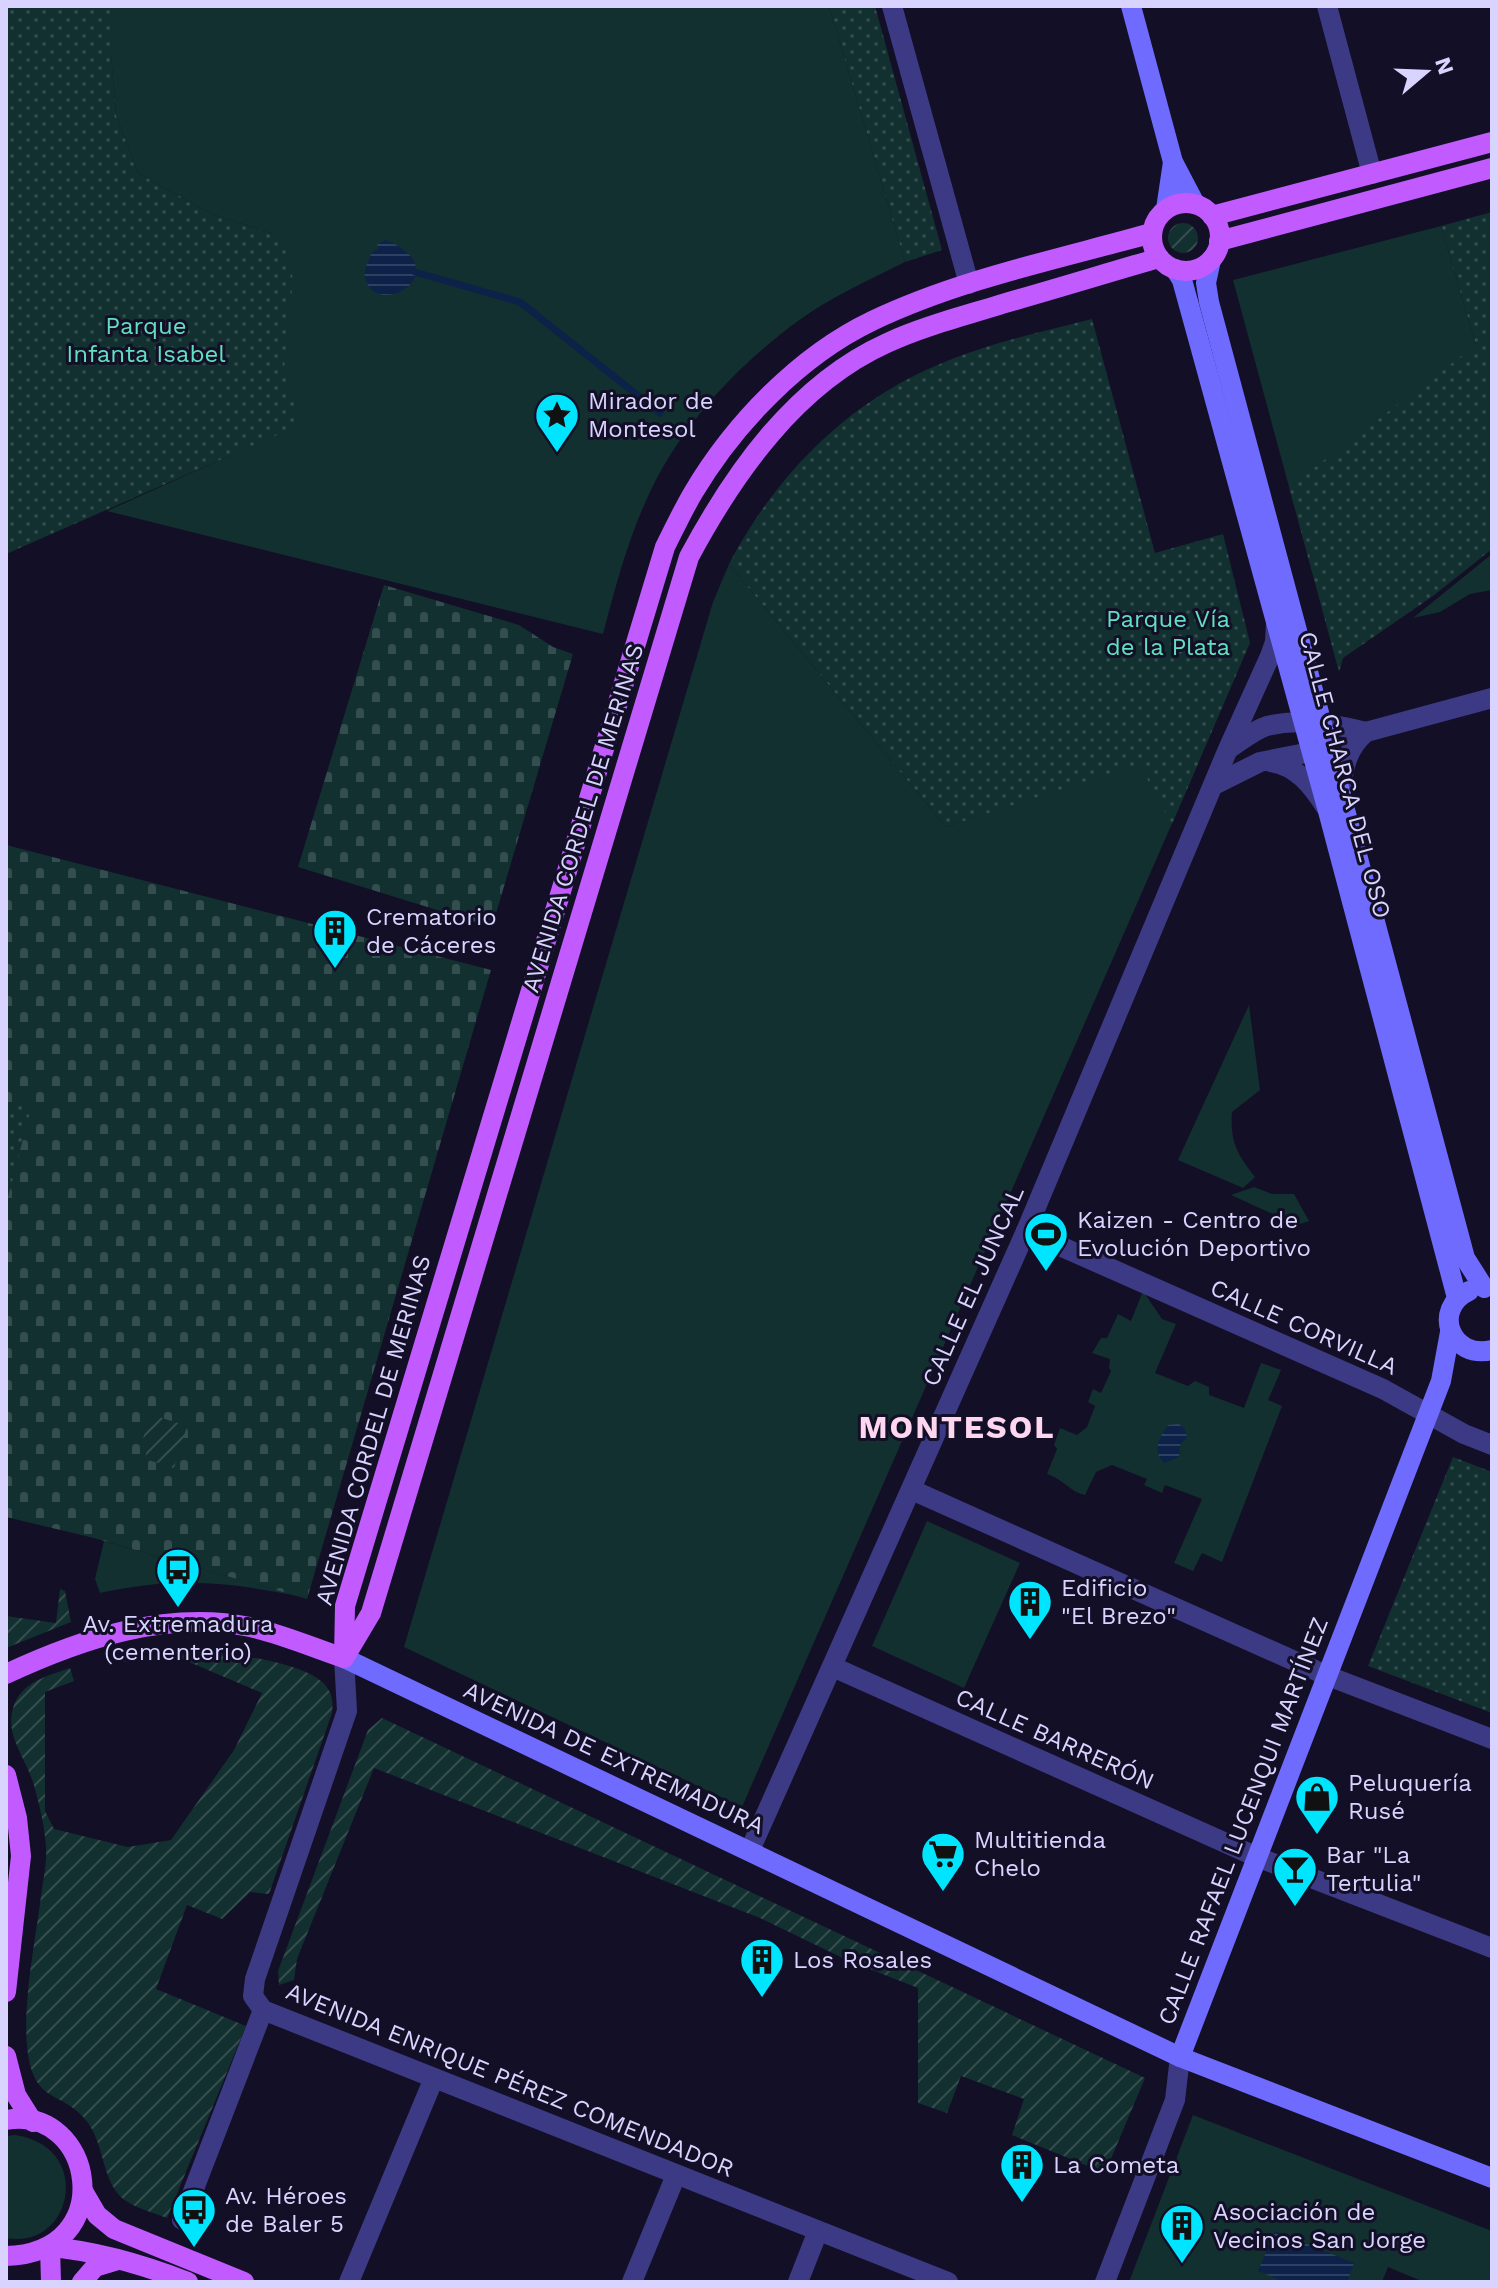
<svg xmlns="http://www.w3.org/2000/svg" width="1498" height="2288" viewBox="0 0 1498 2288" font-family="'Work Sans',sans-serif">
  <defs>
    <pattern id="cemetery-stones" width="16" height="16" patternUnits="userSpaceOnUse" patternTransform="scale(2)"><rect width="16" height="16" fill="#12302f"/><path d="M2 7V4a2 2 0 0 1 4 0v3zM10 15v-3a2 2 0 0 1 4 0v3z" fill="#344d4e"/></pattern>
    <pattern id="park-dots" width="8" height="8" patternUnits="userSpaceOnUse" patternTransform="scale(2)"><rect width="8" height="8" fill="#12302f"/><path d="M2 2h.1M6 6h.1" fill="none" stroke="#344d4e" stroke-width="1.8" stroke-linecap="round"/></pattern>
    <pattern id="garden-furrows" width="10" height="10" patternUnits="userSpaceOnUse" patternTransform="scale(2)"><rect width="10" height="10" fill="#12302f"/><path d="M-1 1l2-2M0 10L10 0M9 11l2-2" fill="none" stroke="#344d4e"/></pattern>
    <pattern id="water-rules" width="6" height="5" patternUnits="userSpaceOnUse" patternTransform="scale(2)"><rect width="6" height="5" fill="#0c2248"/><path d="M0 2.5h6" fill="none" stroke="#2f4163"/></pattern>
  </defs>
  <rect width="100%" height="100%" fill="#130f26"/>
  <g fill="#12302f">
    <path d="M111 6H829L905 262C869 280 831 297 798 321 738 365 684 422 651 490 629 535 616 585 603 634L107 511 300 424 281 405 274 234 212 214 138 173 116 115 111 56Z"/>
    <polygon points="1441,226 1476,345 1295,509 1233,280"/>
    <polygon points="1492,554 1492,590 1470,594 1440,612 1413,618"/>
    <polygon points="729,564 946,827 1138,763 1198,764 742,1807 404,1647 713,602"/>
    <path d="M1249 1005 1260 1090 1232 1112C1230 1142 1237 1154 1255 1177L1243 1188 1178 1160Z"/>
    <polygon points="1254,1187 1272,1194 1294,1194 1309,1221 1297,1225 1231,1195"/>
    <path d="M1143 1291 1162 1319 1176 1324 1155 1373 1188 1386 1195 1381 1209 1387V1395L1244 1408 1261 1363 1281 1370 1268 1400 1282 1406 1222 1562 1202 1553 1193 1571 1174 1563 1202 1499 1165 1485 1162 1493 1144 1485 1147 1479 1112 1465 1096 1472 1085 1495C1070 1492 1063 1479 1047 1474L1057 1449 1054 1445 1060 1428 1077 1435 1087 1427 1095 1406 1088 1402 1093 1389 1101 1393 1111 1371 1109 1368 1110 1359 1092 1353 1101 1338H1107L1118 1314 1131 1321Z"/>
    <polygon points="927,1521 1020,1563 964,1688 872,1646"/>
    <path d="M104 1541 297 1596C224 1581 173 1577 100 1593L95 1579Z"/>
    <polygon points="1193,2115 1492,2231 1492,2282 1424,2282 1388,2267 1382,2282 1129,2282"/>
    <path d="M15 2135C95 2147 72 2251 6 2238V2136Z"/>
  </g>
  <g fill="url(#cemetery-stones)">
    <polygon points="384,585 519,625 553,647 573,654 492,927 298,867"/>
    <polygon points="6,845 491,970 307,1599 94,1538 6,1517"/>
  </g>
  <g fill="url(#park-dots)">
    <polygon points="6,6 111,6 111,56 116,115 138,173 212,214 274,234 288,255 293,279 284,370 302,424 6,554"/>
    <polygon points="829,6 875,6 942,250 905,262"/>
    <polygon points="1492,212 1492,549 1433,596 1343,658 1339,672 1289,487 1476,345 1441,226"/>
    <path d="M1092 319 1155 553 1223 534 1250 643 1172 824 1139 764 946 827 729 564C775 476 847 402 940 364 989 343 1041 332 1092 319Z"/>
    <polygon points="11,1102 31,1108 6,1205 6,1128"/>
    <polygon points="1453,1457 1492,1472 1492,1713 1368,1666"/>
  </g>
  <g fill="url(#garden-furrows)">
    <circle cx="1183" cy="238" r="15"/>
    <polygon points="150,1414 187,1426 174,1468 145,1459 148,1443 143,1439"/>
    <polygon points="60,1589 65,1591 71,1622 6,1648 6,1616 56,1623"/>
    <path d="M198 1651C227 1653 313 1662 328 1689 333 1696 333 1705 332 1713L269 1894 250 1892 222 1919 187 1905 156 1989 246 2026 167 2218C152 2212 130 2207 119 2195 101 2175 104 2140 84 2118 62 2093 40 2102 30 2065 19 2019 35 1944 41 1896 43 1881 47 1863 46 1848 45 1827 39 1803 33 1782 25 1757 5 1735 13 1708 21 1682 47 1676 70 1668L74 1681 45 1692V1811L54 1829 128 1847 171 1840 234 1750 262 1693 182 1659 119 1662 155 1655Z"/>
    <polygon points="382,1718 1145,2078 1105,2173 1012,2135 1024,2099 961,2076 947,2113 918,2103 918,1988 849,1961 760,1918 374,1768 297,1959 294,1980 279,1985 278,1971 368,1730"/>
  </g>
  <g fill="url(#water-rules)">
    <path d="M386 240C461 272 374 322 365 277 363 267 370 262 371 253L379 248 377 244Z"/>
    <path d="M1179 1424 1185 1429 1187 1437 1180 1445 1179 1457 1164 1463C1152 1450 1159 1438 1168 1425Z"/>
    <polygon points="1275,2231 1354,2263 1347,2282 1285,2282 1258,2271"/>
  </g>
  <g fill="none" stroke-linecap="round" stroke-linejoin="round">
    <polyline stroke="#0c2248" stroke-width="7" points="415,272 520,302 660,413"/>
    <g stroke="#3d3a85" stroke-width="20">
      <polyline points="892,6 969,284"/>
      <polyline points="1327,6 1372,174"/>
      <path d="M1230 748C1241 741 1254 730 1267 726 1298 718 1336 724 1366 732"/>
      <path d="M1271 762C1297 766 1312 786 1325 806"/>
      <polyline points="1216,784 1260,762 1326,749"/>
      <path d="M1341 792C1343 768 1347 748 1366 732L1492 698"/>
      <polyline points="1026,1231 1383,1389 1464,1434 1492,1445"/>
      <polyline points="912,1490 1328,1676 1492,1739"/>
      <polyline points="344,1658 347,1711 255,1979 253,1996 263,2010 948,2282"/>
      <polyline points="833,1667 1257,1857 1492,1948"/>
      <polyline points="750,1850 1026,1231 1228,749 1270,656 1275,642 1276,622"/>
      <polyline points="182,2220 263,2010"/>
      <polyline points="349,2282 434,2078"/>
      <polyline points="632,2282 676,2175"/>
      <polyline points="798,2282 818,2231"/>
      <polyline points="1105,2282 1175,2100 1180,2057"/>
    </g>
    <g stroke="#6f6bff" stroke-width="20">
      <polyline points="1131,6 1173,162 1195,204"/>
      <polyline points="1166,209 1173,162"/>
      <polyline points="1211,260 1206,283 1209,302 1465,1258 1484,1288"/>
      <polyline points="1175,269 1182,280 1328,811 1457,1298"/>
      <path d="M1469 1291C1431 1309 1451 1360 1492 1350"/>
      <polyline points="344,1658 1180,2057 1492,2178"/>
      <polyline points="1180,2057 1441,1381 1450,1332"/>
    </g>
    <g stroke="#c25bff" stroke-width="20">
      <circle cx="1186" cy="237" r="34"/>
      <polyline points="1212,216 1492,142"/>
      <polyline points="1219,241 1492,168"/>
      <path d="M346 1655 371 1613 689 557C734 473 796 384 887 343 924 326 964 316 1002 304 1055 289 1107 273 1159 258"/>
      <path d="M344 1658 345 1606 665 547C674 529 683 510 693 493 734 424 799 356 872 321 960 279 1059 259 1152 233"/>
      <path d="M6 1674C81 1639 166 1610 250 1627 282 1634 314 1648 344 1658"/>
      <polyline points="6,1775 17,1818 21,1856 6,1992"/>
      <polyline points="6,2056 16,2095 33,2122"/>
      <path d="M6 2120C94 2104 121 2253 6 2256"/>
      <polyline points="83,2191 97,2215 114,2229 244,2282"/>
      <path d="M50 2247C97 2251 144 2265 188 2282"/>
      <polyline points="50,2247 51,2282"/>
      <polyline points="82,2282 95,2267 118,2260"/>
    </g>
  </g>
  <defs>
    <g id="sight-pin" transform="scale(2.3)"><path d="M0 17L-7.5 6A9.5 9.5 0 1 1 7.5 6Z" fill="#00e5ff" stroke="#130f26"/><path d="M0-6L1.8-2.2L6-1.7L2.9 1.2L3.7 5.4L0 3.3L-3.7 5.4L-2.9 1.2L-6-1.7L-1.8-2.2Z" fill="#111"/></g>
    <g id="building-pin" transform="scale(2.3)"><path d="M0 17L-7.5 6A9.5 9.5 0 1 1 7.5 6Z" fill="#00e5ff" stroke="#130f26"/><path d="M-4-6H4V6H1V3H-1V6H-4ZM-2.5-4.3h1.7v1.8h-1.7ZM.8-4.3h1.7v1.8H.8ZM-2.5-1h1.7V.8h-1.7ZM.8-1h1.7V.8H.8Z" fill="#111"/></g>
    <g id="stadium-pin" transform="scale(2.3)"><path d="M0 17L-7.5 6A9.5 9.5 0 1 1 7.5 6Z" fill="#00e5ff" stroke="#130f26"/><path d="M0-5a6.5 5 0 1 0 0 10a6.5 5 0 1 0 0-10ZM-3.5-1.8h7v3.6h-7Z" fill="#111"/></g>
    <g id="bus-pin" transform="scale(2.3)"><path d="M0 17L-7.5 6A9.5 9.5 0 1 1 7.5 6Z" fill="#00e5ff" stroke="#130f26"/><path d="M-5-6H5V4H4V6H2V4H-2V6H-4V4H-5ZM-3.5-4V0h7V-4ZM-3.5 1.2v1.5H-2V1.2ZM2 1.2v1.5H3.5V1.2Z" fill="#111"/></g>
    <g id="shop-pin" transform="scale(2.3)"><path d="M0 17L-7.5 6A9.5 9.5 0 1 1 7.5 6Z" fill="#00e5ff" stroke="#130f26"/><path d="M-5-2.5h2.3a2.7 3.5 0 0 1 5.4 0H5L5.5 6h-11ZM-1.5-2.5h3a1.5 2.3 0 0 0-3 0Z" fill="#111"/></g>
    <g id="supermarket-pin" transform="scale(2.3)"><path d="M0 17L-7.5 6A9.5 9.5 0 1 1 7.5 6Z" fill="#00e5ff" stroke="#130f26"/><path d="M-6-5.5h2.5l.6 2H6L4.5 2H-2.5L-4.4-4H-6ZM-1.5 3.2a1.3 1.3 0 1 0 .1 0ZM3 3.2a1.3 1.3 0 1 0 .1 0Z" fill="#111"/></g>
    <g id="bar-pin" transform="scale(2.3)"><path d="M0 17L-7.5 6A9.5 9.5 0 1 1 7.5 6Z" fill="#00e5ff" stroke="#130f26"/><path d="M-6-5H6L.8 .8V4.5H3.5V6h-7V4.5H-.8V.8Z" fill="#111"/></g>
  </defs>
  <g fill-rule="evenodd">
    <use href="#sight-pin" x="557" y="415"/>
    <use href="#building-pin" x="335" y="931"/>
    <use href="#stadium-pin" x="1046" y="1234"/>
    <use href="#bus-pin" x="178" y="1570"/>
    <use href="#building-pin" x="1030" y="1602"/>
    <use href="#shop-pin" x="1317" y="1797"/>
    <use href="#supermarket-pin" x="943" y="1854"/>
    <use href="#bar-pin" x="1295" y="1869"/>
    <use href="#building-pin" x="762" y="1960"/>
    <use href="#building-pin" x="1022" y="2165"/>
    <use href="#bus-pin" x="194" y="2210"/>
    <use href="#building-pin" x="1182" y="2226"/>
  </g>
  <g text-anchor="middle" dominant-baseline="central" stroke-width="6" stroke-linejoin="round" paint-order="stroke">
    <g font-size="24" fill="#5fe0c0" stroke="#130f26">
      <text x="146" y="326">Parque<tspan x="146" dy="28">Infanta Isabel</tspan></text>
      <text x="1168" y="619">Parque Vía<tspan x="1168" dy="28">de la Plata</tspan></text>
    </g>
    <g font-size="24" fill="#d9d4ff" stroke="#130f26" text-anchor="start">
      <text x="588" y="401">Mirador de<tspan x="588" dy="28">Montesol</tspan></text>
      <text x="366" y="917">Crematorio<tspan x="366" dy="28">de Cáceres</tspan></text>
      <text x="1077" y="1220">Kaizen - Centro de<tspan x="1077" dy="28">Evolución Deportivo</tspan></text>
      <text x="1061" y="1588">Edificio<tspan x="1061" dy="28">"El Brezo"</tspan></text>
      <text x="178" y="1624" text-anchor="middle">Av. Extremadura<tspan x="178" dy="28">(cementerio)</tspan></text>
      <text x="1348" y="1783">Peluquería<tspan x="1348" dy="28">Rusé</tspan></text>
      <text x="974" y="1840">Multitienda<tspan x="974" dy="28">Chelo</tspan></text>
      <text x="1326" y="1855">Bar "La<tspan x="1326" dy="28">Tertulia"</tspan></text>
      <text x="793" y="1960">Los Rosales</text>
      <text x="1053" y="2165">La Cometa</text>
      <text x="225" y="2196">Av. Héroes<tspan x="225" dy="28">de Baler 5</tspan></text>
      <text x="1213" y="2212">Asociación de<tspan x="1213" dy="28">Vecinos San Jorge</tspan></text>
    </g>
    <g font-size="24" fill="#d9d4ff" stroke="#130f26">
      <text transform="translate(1345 775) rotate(75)">CALLE CHARCA DEL OSO</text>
      <text transform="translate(583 818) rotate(-73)">AVENIDA CORDEL DE MERINAS</text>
      <text transform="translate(973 1286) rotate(-66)">CALLE EL JUNCAL</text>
      <text transform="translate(1304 1327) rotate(24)">CALLE CORVILLA</text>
      <text transform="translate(373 1430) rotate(-74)">AVENIDA CORDEL DE MERINAS</text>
      <text transform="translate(1055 1739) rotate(24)">CALLE BARRERÓN</text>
      <text transform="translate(614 1758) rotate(25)">AVENIDA DE EXTREMADURA</text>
      <text transform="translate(1243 1821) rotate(-69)">CALLE RAFAEL LUCENQUI MARTÍNEZ</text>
      <text transform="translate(510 2080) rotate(22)">AVENIDA ENRIQUE PÉREZ COMENDADOR</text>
    </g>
    <g font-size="32" font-weight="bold" letter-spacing="2" fill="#ffd6f0" stroke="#130f26">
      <text x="957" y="1427">MONTESOL</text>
    </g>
  </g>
  <rect width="1498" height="2288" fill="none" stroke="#d9d4ff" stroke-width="16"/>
  <g transform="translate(1426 72) rotate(71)" stroke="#130f26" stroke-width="6" paint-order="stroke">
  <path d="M0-6L14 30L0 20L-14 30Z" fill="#d9d4ff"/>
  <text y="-12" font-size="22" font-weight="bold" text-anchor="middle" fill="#d9d4ff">N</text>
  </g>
</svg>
